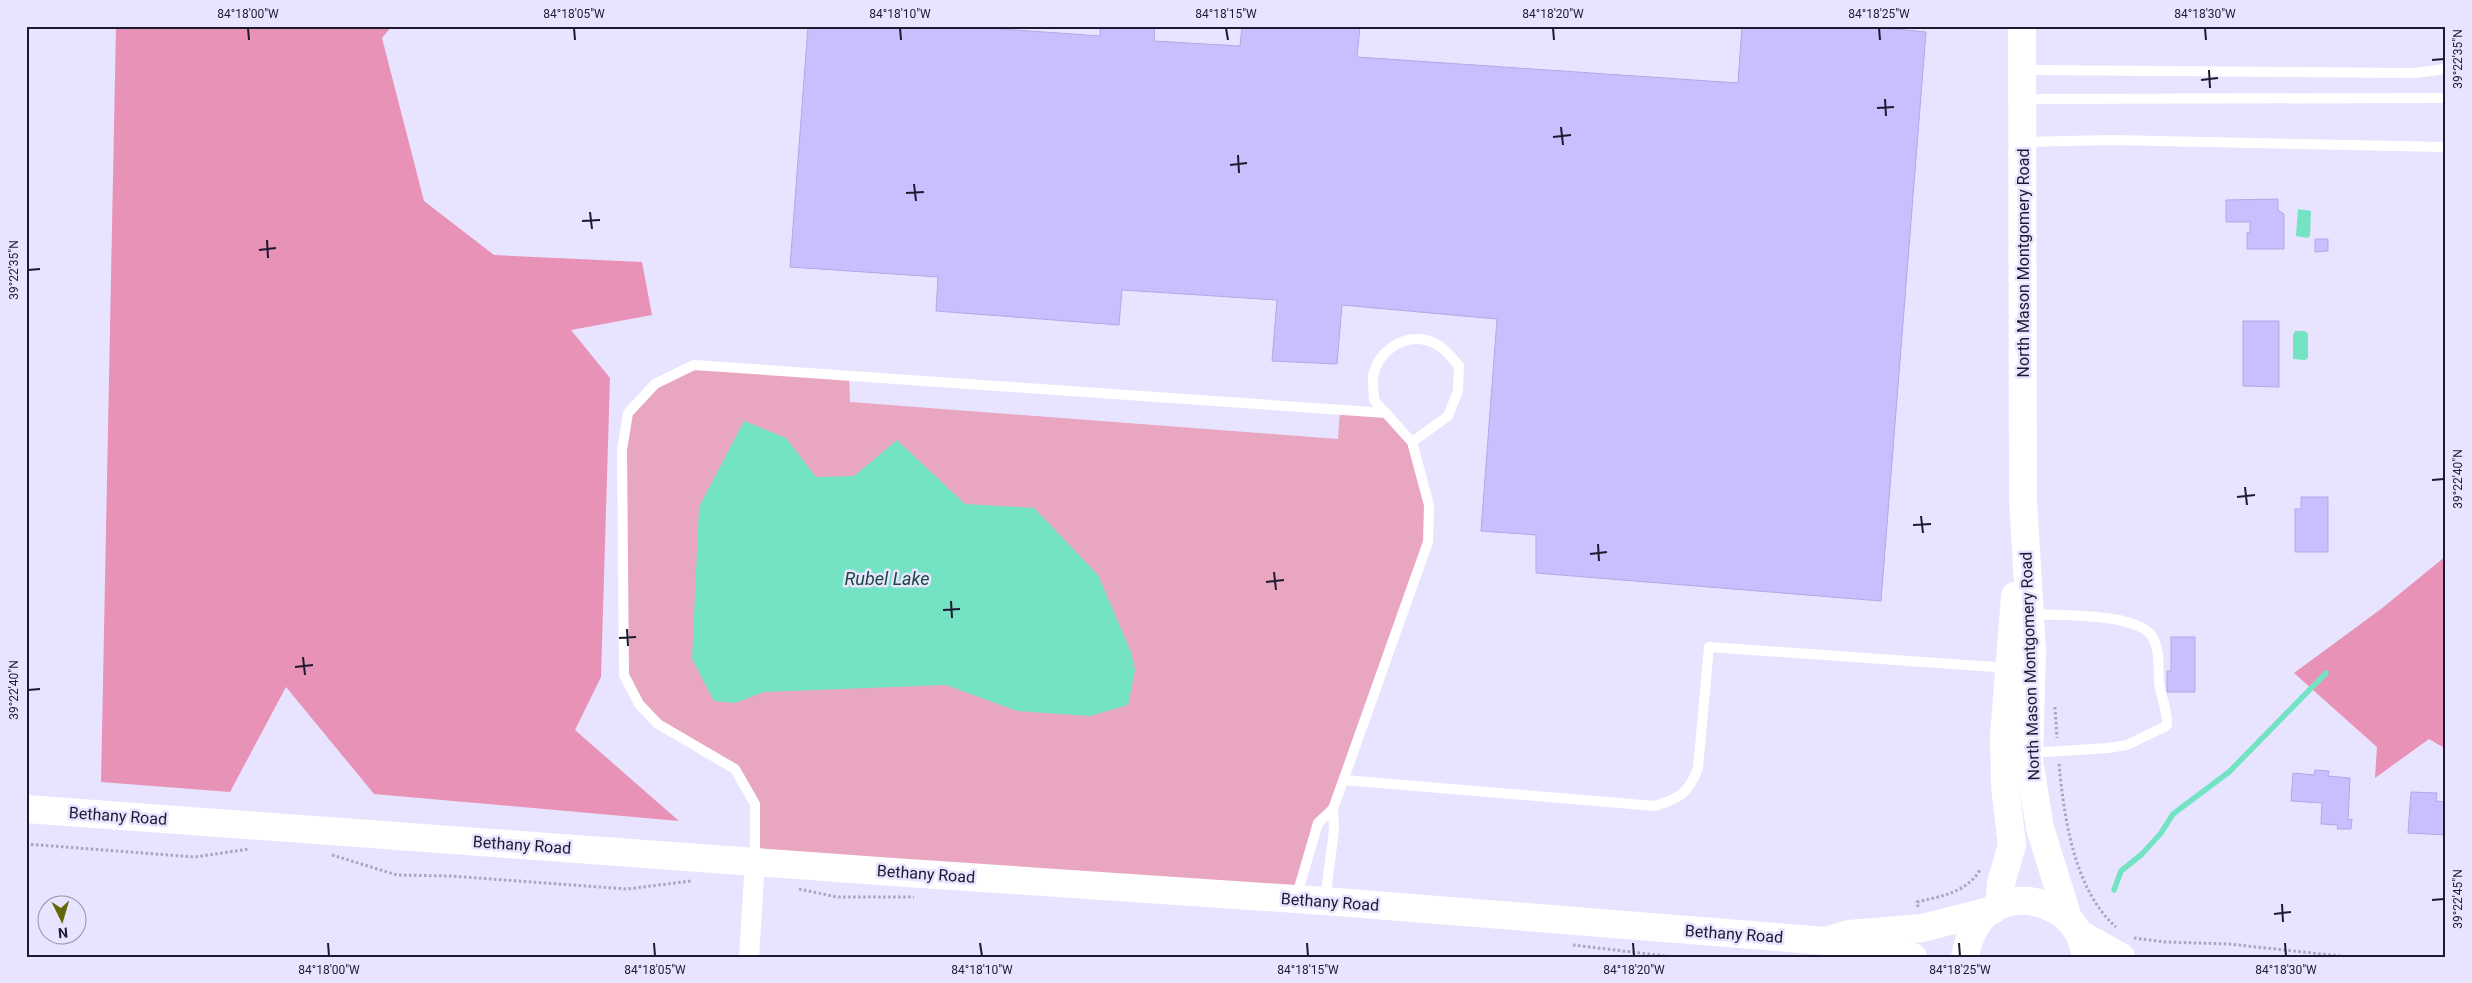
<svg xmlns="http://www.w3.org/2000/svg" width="2472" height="983" viewBox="0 0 2472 983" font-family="Roboto,sans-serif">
  <rect width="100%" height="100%" fill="#e8e4ff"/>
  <polygon fill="#e8a6c1" points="694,365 849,376 850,402 1338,439 1340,410 1386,413 1412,442 1429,505 1428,542 1333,809 1318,823 1296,899 755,862 755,804 735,769 658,724 624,675 622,450 628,413 655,384"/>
  <g fill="#e892b7">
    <polygon points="116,26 392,26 382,38 424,201 494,255 642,262 652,315 571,330 610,378 601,677 575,730 679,821 374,794 286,687 230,792 101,782"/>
    <polygon points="2446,556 2446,749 2429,739 2375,778 2377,747 2294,673 2381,609"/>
  </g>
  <g fill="#73e3c3">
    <polygon points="2298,209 2311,211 2310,235 2308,238 2296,236"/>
    <polygon points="2295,331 2305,331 2308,334 2308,358 2305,360 2293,359 2293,335"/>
    <polygon points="744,421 786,438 816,477 854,476 897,440 965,504 1034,508 1098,575 1131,652 1135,670 1128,705 1090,716 1017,711 946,685 764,692 735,703 714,701 692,659 699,507"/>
  </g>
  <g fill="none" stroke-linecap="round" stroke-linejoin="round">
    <polyline stroke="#73e3c3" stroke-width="5.5" points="2114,890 2121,871 2142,854 2161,833 2173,814 2229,772 2326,673"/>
  </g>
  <g fill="#cabeff" stroke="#b3a7e7">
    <polygon points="808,26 960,26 1100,36 1100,26 1155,26 1154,41 1240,46 1242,26 1360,26 1357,57 1738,83 1742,26 1863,26 1926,32 1881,601 1536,573 1536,535 1481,531 1497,319 1342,305 1337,364 1272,361 1277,300 1122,290 1119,325 936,311 938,277 790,267"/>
    <polygon points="2278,199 2278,210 2284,214 2284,249 2247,249 2247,233 2250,232 2250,222 2226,222 2226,200"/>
    <polygon points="2315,239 2328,239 2328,251 2315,252"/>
    <polygon points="2243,321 2279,321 2279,387 2243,386"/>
    <polygon points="2301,497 2328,497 2328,552 2295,552 2295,509 2301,509"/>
    <polygon points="2171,637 2195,637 2195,692 2167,692 2167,671 2171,671"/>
    <polygon points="2315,770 2329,771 2328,776 2350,778 2348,820 2352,819 2351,829 2337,829 2338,825 2321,824 2322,803 2291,801 2293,773 2314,775"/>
    <polygon points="2411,792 2437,793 2436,801 2446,802 2446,835 2408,833"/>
  </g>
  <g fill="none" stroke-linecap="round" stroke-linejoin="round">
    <g stroke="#aaa5bf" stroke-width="3" stroke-dasharray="2.5 2.5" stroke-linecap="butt">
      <polyline points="2055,707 2057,738"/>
      <path d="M2059 764C2064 817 2074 890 2116 927"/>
      <polyline points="26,844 195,857 249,849"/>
      <polyline points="332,855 397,875 450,876 627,889 691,881"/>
      <polyline points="799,889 837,897 914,897"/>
      <path d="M1918 907 1917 902C1941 896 1966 893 1980 870"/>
      <polyline points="2134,938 2165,942 2229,944 2349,957"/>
      <polyline points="1573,945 1674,957"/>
    </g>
    <g stroke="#fff" stroke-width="10">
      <polyline points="2023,70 2415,73 2446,69"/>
      <polyline points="2024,99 2446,98"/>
      <polyline points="2023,142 2112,140 2446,147"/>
      <path d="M2030 753 2108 748 2127 745 2164 727 2167 725C2168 711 2161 697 2159 683 2158 669 2160 650 2153 638 2139 612 2060 616 2032 614"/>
      <path d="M1344 780 1655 806C1680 798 1689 793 1698 768L1709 647 2009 668"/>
      <polyline points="755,862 755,804 735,769 658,724 639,704 624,675 622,450 628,413 655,384 694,365 1386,413"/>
      <polyline points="1296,898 1318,823 1333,809"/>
      <path d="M1325 900 1334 830 1333 809 1428 542 1429 505 1412 442 1448 416 1458 391 1459 366C1450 355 1440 343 1426 340 1401 335 1378 352 1373 376 1372 383 1374 392 1374 400L1412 442"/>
    </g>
    <polyline stroke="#fff" stroke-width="20" points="749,957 755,862"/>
    <g stroke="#fff" stroke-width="28">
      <polyline points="2022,26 2023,500 2032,650 2029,760 2040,828 2068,918"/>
      <polyline points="26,809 893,872 1325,901 1826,941 1849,934 1922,928 1993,910"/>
      <polyline points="1999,905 2001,883 2012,845 2005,786 2004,736 2015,596"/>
      <polyline points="2080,934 2121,957"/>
      <polyline points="1826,941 1848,953 1888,953 1913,957"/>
      <path d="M1965 957C1968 937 1979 913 2000 905 2037 890 2084 916 2085 957"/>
    </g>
  </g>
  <path fill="none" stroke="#1e1830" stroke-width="2" d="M248 28 249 40M574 28 575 40M900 28 901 40M1226 28 1228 40M1553 28 1554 40M1879 28 1880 40M2205 28 2206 40M2432 60 2444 59M2209 70 2210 88M2201 80 2218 78M1885 99 1886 116M1877 108 1894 107M1561 127 1563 145M1553 137 1571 135M1238 155 1239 173M1230 165 1247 163M914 184 916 201M906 193 924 192M590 212 592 229M582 221 600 220M267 240 268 258M259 250 276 248M28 270 40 269M2432 480 2444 479M2245 487 2247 505M2237 497 2255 495M1921 516 1923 533M1913 525 1931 524M1598 544 1599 561M1590 554 1607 552M1274 572 1276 590M1266 582 1284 580M951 601 952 618M943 610 960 609M627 629 628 646M619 638 636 637M303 657 305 675M295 667 313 665M28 690 40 689M2432 900 2444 899M2282 904 2283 922M2274 914 2291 912M328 943 329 956M654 943 655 956M980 943 982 956M1307 943 1308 956M1633 943 1634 956M1959 943 1960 956M2285 943 2286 956"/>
  <g text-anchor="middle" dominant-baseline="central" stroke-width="5" stroke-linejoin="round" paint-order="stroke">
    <g font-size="16" fill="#1e1830" stroke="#e8e4ff">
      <text transform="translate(2023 263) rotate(-90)">North Mason Montgomery Road</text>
      <text transform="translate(2030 666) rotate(-92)">North Mason Montgomery Road</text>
      <text transform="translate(118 816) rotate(4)">Bethany Road</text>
      <text transform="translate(522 845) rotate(4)">Bethany Road</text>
      <text transform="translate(926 874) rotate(4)">Bethany Road</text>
      <text transform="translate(1330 902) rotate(4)">Bethany Road</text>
      <text transform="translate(1734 934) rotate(4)">Bethany Road</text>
    </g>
    <g font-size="18" font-style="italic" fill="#18493c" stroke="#e8e4ff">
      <text x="887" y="578">Rubel Lake</text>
    </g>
  </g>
  <rect width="2472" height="983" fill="none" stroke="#e8e4ff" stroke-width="55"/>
  <g transform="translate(62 920) rotate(175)"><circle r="24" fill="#e8e4ff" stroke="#9792ac"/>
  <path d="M0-4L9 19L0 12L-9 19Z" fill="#636807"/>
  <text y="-8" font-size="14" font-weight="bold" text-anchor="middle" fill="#1e1830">N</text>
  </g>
  <rect x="28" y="28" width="2416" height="928" fill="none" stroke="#1e1830" stroke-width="2"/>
  <g font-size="12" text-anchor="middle" fill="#1e1830">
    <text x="248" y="18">84°18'00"W</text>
    <text x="574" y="18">84°18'05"W</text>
    <text x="900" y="18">84°18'10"W</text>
    <text x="1226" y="18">84°18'15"W</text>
    <text x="1553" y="18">84°18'20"W</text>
    <text x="1879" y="18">84°18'25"W</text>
    <text x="2205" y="18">84°18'30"W</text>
    <text transform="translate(2458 59) rotate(-90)" y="4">39°22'35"N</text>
    <text transform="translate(14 270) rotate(-90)" y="4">39°22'35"N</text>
    <text transform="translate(2458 479) rotate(-90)" y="4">39°22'40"N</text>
    <text transform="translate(14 690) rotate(-90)" y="4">39°22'40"N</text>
    <text transform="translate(2458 899) rotate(-90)" y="4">39°22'45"N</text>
    <text x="329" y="974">84°18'00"W</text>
    <text x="655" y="974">84°18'05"W</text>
    <text x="982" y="974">84°18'10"W</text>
    <text x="1308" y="974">84°18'15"W</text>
    <text x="1634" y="974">84°18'20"W</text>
    <text x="1960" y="974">84°18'25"W</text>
    <text x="2286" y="974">84°18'30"W</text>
  </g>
</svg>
